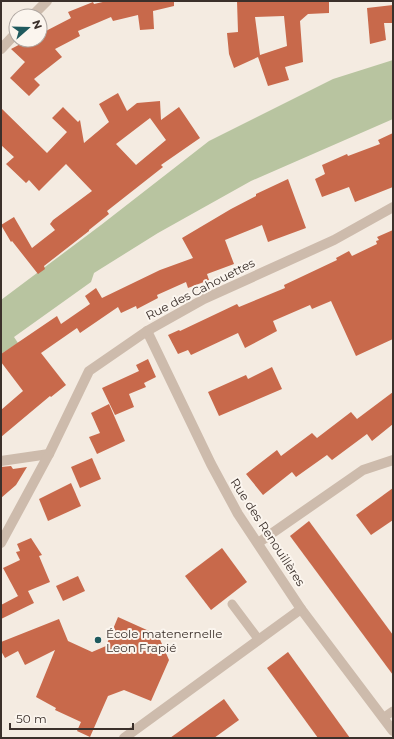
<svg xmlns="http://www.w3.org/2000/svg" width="394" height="739" viewBox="0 0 394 739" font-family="Montserrat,sans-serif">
  <rect width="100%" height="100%" fill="#f4ebe1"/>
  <polygon fill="#b8c4a0" points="393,60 393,119 251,181 158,233 94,273 91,282 14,337 18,343 1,354 1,300 101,225 209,141 333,79"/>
  <g fill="#c8694b" fill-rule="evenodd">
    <polygon points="107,1 174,1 174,6 153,11 154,29 140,30 138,15 113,21 111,17 78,31 80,36 55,49 62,57 34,79 40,85 29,96 10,78 25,62 11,49 28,40 40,40 40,34 71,18 68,12 93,2 94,4"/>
    <path d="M237 1H329V13L308 14 300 21 303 62 285 67 289 80 268 86 258 57 234 68 229 54 227 33 238 32ZM284 16 287 46 260 55 255 17Z"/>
    <polygon points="393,5 393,23 384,23 386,40 370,44 367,8"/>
    <path d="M118 93 127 111 137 103 160 101 161 120 179 107 200 138 161 165 163 167 107 211 109 214 89 230V231L44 266 45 269 38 274 12 241 11 242 1 225 14 217 32 248 55 230 50 224 53 220 92 191 66 164 39 191 29 180 26 183 6 164 14 157 1 145V108L47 153 67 132 52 118 63 107 78 122 80 120 84 143 109 122 99 104ZM150 118 166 140 136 165 116 144Z"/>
    <polygon points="393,133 393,187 355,202 349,187 322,197 315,179 325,174 322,165 347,154 348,156 380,144 378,140"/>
    <polygon points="288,179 306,228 268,242 262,225 225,240 234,264 207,274 209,280 188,288 186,282 157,295 158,298 137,309 136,306 121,313 118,307 80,333 77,328 41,353 66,385 51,397 50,396 1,437 1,410 23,391 1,362 1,354 57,316 61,324 90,304 85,296 96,288 102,298 160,270 193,258 182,238 231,209 256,196 256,194"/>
    <polygon points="393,230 393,339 356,356 331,301 312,309 310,305 273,321 277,331 245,348 238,333 191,355 188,350 178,354 168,335 179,330 180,331 237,304 239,307 285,288 284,285 337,260 336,258 349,251 352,256 377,244 376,241 379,240 377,237"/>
    <polygon points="148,359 156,377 144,383 146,387 129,394 134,407 115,415 102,388 139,371 136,365"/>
    <polygon points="272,367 282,389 219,416 208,392 246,375 248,379"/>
    <polygon points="393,392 393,424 372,441 367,434 332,460 327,455 296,477 292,472 263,495 246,474 277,450 281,456 312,433 317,438 351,412 357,419"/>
    <polygon points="109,404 125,441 97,454 89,437 100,433 91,413"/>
    <polygon points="92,458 101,479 80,488 71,467"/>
    <polygon points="11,466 13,469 27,467 16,485 1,498 1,467"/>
    <polygon points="71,483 81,506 48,521 39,499"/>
    <polygon points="393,488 393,520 371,535 356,515"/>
    <polygon points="309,521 393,635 393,675 290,536"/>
    <polygon points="31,538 42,555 39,556 50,582 28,591 34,603 1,619 1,605 20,595 18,596 3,568 20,560 16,552 20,551 17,544"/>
    <polygon points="222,548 247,582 211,610 185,576"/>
    <polygon points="78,576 85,591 63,601 56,586"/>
    <polygon points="118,617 158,635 169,660 151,701 124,690 108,696 90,737 77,731 81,722 55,710 56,708 36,697 55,650 25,665 18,651 5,658 1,651 1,642 59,619 68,641 92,652 106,646"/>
    <polygon points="288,652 350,738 318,738 267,668"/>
    <polygon points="224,699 239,720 214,738 170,738"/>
  </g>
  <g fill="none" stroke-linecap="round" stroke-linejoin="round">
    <g stroke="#cdbbac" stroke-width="9">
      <polyline points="232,604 259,640"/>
      <polyline points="383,718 393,711"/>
    </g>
    <g stroke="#cdbbac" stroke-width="10">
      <polyline points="32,16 47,1"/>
      <polyline points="1,49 16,33"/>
      <polyline points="147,331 211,464 238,514 301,609 393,731"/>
      <polyline points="1,461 49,454"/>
      <polyline points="1,543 49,454 89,371 147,331 204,299 334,240 393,207"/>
      <polyline points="258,543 363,470 393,460"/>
      <polyline points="124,738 301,609"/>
    </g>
  </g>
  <circle fill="#1f5a5e" stroke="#fbf5ee" stroke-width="1.5" cx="98" cy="640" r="4"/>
  <g text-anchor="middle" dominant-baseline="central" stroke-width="4" stroke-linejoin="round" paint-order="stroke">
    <g font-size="12" fill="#3b302b" stroke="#fbf5ee">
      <text transform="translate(200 289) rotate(-27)">Rue des Cahouettes</text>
      <text transform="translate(268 532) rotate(57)">Rue des Renouillères</text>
    </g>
    <g font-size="12" fill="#3b302b" stroke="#fbf5ee" text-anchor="start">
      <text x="106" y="633">École matenernelle<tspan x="106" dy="14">Leon Frapié</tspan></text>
    </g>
  </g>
  <rect width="394" height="739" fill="none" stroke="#3b302b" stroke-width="4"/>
  <g transform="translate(28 28) rotate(70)"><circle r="19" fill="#fbf5ee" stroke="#aea6a0"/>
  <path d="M0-3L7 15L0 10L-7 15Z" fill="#1f5a5e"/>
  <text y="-6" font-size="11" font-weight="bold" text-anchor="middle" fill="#3b302b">N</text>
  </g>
  <path d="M10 723v6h123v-6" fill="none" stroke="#3b302b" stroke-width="2"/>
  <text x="16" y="723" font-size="12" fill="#3b302b" stroke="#fbf5ee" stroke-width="3" paint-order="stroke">50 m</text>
</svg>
